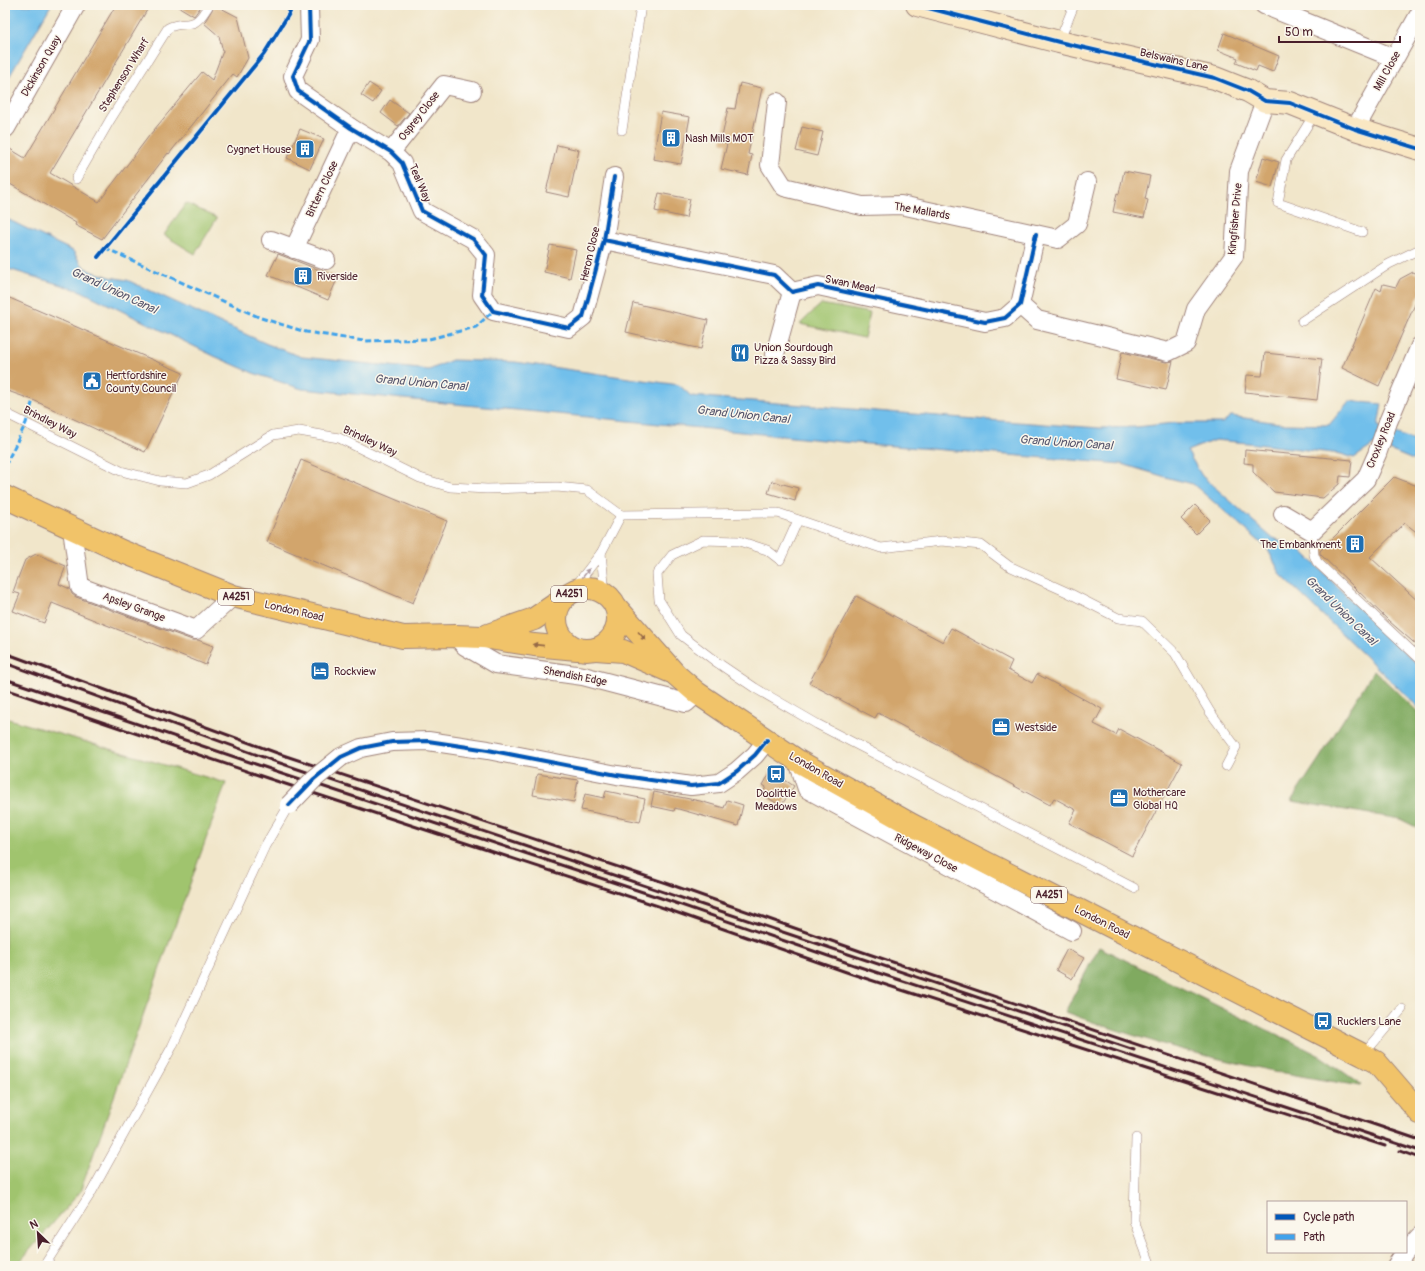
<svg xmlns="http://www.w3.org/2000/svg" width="1425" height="1271" viewBox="0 0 1425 1271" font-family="Pangolin,sans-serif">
  <rect width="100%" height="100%" fill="#fbf7ec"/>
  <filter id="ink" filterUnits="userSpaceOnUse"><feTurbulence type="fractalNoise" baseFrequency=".025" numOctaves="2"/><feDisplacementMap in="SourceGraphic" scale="8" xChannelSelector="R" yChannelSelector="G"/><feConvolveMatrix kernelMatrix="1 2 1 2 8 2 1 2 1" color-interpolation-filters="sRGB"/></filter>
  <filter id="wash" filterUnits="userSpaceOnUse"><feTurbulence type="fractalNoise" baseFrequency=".012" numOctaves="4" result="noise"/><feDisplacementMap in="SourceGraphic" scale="16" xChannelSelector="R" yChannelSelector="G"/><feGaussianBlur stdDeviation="0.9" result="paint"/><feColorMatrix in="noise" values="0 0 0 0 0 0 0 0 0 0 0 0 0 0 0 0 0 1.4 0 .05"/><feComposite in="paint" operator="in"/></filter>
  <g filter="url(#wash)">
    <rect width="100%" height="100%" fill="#f1e6ca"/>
    <g fill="#a0c46e" stroke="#75724c">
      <polygon points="186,203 217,218 195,254 164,235"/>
      <polygon points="821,304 870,313 864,338 800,324"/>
      <polygon points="5,718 226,783 80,1192 16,1266 5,1266"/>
    </g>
    <g fill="#80aa61" stroke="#656446">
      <polygon points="1374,670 1420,714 1420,829 1400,819 1291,801 1319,759"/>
      <path d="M1099 947 1240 1017 1293 1042 1322 1057 1362 1085 1361 1086C1260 1071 1161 1048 1065 1012Z"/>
    </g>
    <g fill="#71bfeb" stroke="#5e6f8b">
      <polygon points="5,5 51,5 5,84"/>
      <polygon points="5,218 73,251 81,264 90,271 110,277 127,280 267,344 302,357 429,370 452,360 515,362 679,385 691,396 975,419 1100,428 1136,427 1174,423 1222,423 1231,416 1285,424 1329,425 1349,401 1382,404 1378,426 1420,443 1420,463 1375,444 1354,458 1341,454 1248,443 1215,440 1187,451 1202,476 1271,537 1299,548 1371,621 1420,666 1420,709 1281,575 1267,548 1193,484 1169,478 1122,464 843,442 302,389 253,373 214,356 81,291 5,268"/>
    </g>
    <g id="blocks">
      <g fill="#d2a56c">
        <polygon points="116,5 150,5 50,173 99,202 149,136 202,72 212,80 223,51 219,36 204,23 215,5 238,17 248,58 237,77 233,74 169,154 168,153 102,239 75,225 76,223 5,181 5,146 25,158"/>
        <polygon points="176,5 202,5 194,16"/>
        <polygon points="1224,33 1279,56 1273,72 1258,66 1256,71 1236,63 1238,58 1218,50"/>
        <polygon points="369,83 381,91 373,103 361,95"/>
        <polygon points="740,83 762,88 748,154 752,155 748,175 721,169 727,144 721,142 728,108 735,109"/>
        <polygon points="390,100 409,113 398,126 381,113"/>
        <polygon points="661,112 690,117 681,164 653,159"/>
        <polygon points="802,127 823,132 817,156 796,151"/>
        <polygon points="300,129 324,139 310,169 287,158"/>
        <polygon points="557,145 579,150 569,197 546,192"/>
        <polygon points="1263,157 1279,162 1272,187 1256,182"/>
        <polygon points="1124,171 1150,176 1145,199 1148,200 1144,218 1113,212 1117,193 1119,194"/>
        <polygon points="659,193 690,199 686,218 655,211"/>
        <polygon points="550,245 576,250 570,278 544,272"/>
        <polygon points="278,254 338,277 328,300 268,275"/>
        <polygon points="1413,272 1420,275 1420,293 1379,386 1342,368 1376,288 1381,291 1383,284 1396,287 1400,279"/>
        <polygon points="5,296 183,373 145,452 33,400 5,390"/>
        <polygon points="633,303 708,320 701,349 626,332"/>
        <polygon points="1122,352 1166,362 1173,361 1166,390 1116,379"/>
        <polygon points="1265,353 1322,359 1317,400 1245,392 1247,375 1262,376"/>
        <polygon points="1245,450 1352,460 1350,477 1340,476 1339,484 1323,498 1274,492 1253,472 1253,464 1244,463"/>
        <polygon points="301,460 447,521 413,603 267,542"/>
        <polygon points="1394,477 1420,487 1420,535 1405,523 1370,557 1420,603 1420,648 1389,621 1320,554 1320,551"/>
        <polygon points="772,481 798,488 795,501 768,493"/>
        <polygon points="1195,505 1210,520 1196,534 1181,519"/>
        <polygon points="36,554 66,566 59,584 70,589 72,594 76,597 192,640 198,640 213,646 206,665 52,603 44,623 13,611 20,594 13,592 18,578 25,560"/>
        <polygon points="856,596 943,642 951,628 1012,661 1008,670 1032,683 1037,674 1102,709 1094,724 1116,735 1119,729 1182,763 1132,856 1069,823 1076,810 1054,798 1050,805 878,713 875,718 809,683"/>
        <polygon points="771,771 794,786 781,806 762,794 766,787 763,785"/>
        <polygon points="537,774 578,780 574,802 533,795"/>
        <polygon points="606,791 645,799 640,822 581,810 585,794 604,798"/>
        <polygon points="654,792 700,801 724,808 727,800 743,805 738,826 675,808 674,811 651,806"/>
        <polygon points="1067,949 1084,958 1072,979 1056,970"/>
      </g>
    </g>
  </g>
  <g filter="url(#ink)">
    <use href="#blocks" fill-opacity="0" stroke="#9e827a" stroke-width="1"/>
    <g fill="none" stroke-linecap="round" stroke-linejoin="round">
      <g stroke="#9e827a" stroke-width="10">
        <g id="lane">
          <polyline points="1059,42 1074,5"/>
          <polyline points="1315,113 1286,160 1278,203 1362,232"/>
          <polyline points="622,130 641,5"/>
          <path d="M76 179 110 120 168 28C178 22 187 26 195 22 201 19 205 11 209 5"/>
          <polyline points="1302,321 1389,264 1420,249"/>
          <polyline points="5,413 121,471 160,481 187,483 209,475 273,435 299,431 339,438 420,478 450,487 487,489 557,487 587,490 621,515"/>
          <polyline points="798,520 780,560 767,550 739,541 703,540 672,555 657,574 659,600 681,635 715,661 755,688 817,724 1134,888"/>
          <polyline points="1312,531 1314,555 1317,562 1420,659"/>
          <polyline points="601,553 605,593"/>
          <polyline points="571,592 601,553 621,515 778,513 881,548 942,541 981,545 1009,566 1069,593 1118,618 1142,621 1175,653 1210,712 1236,747 1226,766"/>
          <polyline points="1363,1055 1402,1009"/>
          <polyline points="1136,1138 1134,1221 1151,1266"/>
          <polyline points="44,1266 91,1193 172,1047 265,846 289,805"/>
        </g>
      </g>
      <g stroke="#9e827a" stroke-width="20">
        <g id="street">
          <polyline points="310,5 309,7 310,40 293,76 298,91 351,128 391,152 402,163 422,211 473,239 486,255 482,295 493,311 569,328 583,317 604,240 614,177"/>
          <polyline points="1264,5 1394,58"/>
          <polyline points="777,102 770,165 784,187 862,206 901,205 1058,239 1077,224 1087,182"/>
          <polyline points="6,128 76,5"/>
          <polyline points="1355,129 1420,13"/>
          <polyline points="391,152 444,85 472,91"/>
          <polyline points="271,240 326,260"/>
          <polyline points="604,240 774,275 792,292 818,286 985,322 1005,318 1020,305 1036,234"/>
          <polyline points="294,249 351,128"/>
          <polyline points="1020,305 1037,320 1168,352 1186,343 1196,309 1234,256 1239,171 1265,101"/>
          <polyline points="775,354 792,292"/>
          <polyline points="1283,514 1312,531 1366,479 1377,454 1388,422 1420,346"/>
          <polyline points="72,529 80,587 196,630 233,596"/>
          <polyline points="456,636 465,646 496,664 583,676 686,703 697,693"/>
          <polyline points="341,757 361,748 392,742 428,741 488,750 617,775 691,786 719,783 737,771 755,755 767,740"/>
          <polyline points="798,761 807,789 1072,931"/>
          <polyline points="1406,1251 1420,1236"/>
          <polyline points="1396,1266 1405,1252"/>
        </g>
      </g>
      <g stroke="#9e827a" stroke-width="24">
        <polyline id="secondary" points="917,5 1059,42 1215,78 1248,91 1265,101 1290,103 1355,129 1420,149"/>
      </g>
      <g stroke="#9e827a" stroke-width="24">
        <g id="primary">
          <polyline points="5,497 121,551 233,596 403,637 456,636 483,637 534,645 577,649"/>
          <circle cx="587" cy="619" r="31"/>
          <polyline points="616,607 675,674 697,693 798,761 912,825 1363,1055 1376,1062 1420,1113"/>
          <polyline points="488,635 534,619 562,600"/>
          <polyline points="596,649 623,651 669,671"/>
        </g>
      </g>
      <use href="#lane" stroke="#fff" stroke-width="9"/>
      <use href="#street" stroke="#fff" stroke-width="18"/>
      <use href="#secondary" stroke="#f9e7c3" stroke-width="22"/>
      <use href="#primary" stroke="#f1c369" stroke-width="22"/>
      <g stroke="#4a1f2b" stroke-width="3">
        <polyline points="5,653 277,753 666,883 860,951 1420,1140"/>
        <polyline points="5,663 274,761 1134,1050"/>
        <polyline points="5,679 270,769 661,898 854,965 1420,1151"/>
        <polyline points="5,689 267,778 658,906 852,974 1385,1146"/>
        <polyline points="1400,1151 1420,1158"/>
      </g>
      <g stroke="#9e827a" stroke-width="20" stroke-linecap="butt">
        <polyline id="street-bridge" points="289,805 314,779 341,757"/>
      </g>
      <use href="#street-bridge" stroke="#fff" stroke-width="18"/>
      <g stroke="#40a2eb" stroke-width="3" stroke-dasharray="6 3" stroke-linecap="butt">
        <polyline points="105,248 261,318 306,332 364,341 429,339 476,327 493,311"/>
        <polyline points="5,466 26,423 33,400"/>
      </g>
      <g stroke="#fbf7ec" stroke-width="6">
        <g id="cycleway">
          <polyline points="310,5 309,7 310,40 293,76 298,91 351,128 391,152 402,163 422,211 473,239 486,255 482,295 493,311 569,328 583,317 604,240 614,177"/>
          <polyline points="917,5 1059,42 1215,78 1248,91 1265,101 1290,103 1355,129 1420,149"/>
          <polyline points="604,240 774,275 792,292 818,286 985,322 1005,318 1020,305 1036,234"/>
          <polyline points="98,257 264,54 290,12 286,5"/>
          <polyline points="289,805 314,779 341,757 361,748 392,742 428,741 488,750 617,775 691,786 719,783 737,771 755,755 767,740"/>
        </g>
      </g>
      <use href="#cycleway" stroke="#0057b8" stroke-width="4"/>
    </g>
    <defs><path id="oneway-solid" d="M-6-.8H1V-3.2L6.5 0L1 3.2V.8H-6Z"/></defs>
    <use fill="#ae9aa0" href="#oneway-solid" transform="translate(586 573) rotate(-52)"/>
    <g fill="#956947">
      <use href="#oneway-solid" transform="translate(642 636) rotate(48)"/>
      <use href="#oneway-solid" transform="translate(538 645) rotate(-174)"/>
    </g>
  </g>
  <defs>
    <g id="building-square" transform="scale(1)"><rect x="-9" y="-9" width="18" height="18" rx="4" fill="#1f6fb2" stroke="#fbf7ec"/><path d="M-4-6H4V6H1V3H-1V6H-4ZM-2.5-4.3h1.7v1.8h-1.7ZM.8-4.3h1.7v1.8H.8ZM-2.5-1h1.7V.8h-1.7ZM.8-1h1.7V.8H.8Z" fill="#fff"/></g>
    <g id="restaurant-square" transform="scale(1)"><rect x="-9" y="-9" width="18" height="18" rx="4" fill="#1f6fb2" stroke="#fbf7ec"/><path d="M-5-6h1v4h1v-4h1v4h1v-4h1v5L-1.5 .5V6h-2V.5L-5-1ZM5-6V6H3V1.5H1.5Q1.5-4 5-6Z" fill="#fff"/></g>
    <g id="civic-square" transform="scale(1)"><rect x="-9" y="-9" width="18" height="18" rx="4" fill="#1f6fb2" stroke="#fbf7ec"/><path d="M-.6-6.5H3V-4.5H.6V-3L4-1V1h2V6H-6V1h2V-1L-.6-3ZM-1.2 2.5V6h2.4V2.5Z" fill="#fff"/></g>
    <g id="hotel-square" transform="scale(1)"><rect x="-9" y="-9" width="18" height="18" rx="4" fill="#1f6fb2" stroke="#fbf7ec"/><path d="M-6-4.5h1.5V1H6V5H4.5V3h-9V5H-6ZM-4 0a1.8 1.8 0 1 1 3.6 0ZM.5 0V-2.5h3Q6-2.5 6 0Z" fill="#fff"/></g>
    <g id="office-square" transform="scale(1)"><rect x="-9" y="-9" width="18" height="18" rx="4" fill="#1f6fb2" stroke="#fbf7ec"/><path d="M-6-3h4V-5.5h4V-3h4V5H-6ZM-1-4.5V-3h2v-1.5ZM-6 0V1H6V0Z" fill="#fff"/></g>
    <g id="bus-square" transform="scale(1)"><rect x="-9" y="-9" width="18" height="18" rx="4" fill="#1f6fb2" stroke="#fbf7ec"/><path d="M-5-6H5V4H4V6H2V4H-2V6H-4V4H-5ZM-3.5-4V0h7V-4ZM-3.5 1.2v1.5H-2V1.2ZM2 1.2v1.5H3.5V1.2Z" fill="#fff"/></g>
  </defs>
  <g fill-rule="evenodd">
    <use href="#building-square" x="671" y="138"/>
    <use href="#building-square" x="305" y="149"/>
    <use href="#building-square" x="303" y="276"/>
    <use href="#restaurant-square" x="740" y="353"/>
    <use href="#civic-square" x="92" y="381"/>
    <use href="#building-square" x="1355" y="544"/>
    <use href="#hotel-square" x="320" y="671"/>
    <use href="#office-square" x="1001" y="727"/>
    <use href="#bus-square" x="776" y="774"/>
    <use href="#office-square" x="1119" y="798"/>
    <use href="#bus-square" x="1323" y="1021"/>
  </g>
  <g text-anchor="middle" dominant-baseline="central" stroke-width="3" stroke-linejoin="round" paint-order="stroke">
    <g fill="#fbf7ec" stroke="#7f6065" stroke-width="1">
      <rect x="551" y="586" width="36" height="16" rx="3"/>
      <rect x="218" y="589" width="36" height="16" rx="3"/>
      <rect x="1031" y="887" width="36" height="16" rx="3"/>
    </g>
    <g font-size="10" font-weight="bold" fill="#4a1f2b">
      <text x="569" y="594">A4251</text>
      <text x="236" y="597">A4251</text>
      <text x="1049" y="895">A4251</text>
    </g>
    <g font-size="11" fill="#4a1f2b" stroke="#fbf7ec">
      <text transform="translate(1174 60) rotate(13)">Belswains Lane</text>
      <text transform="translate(41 66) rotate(-60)">Dickinson Quay</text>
      <text transform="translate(1387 71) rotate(-61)">Mill Close</text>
      <text transform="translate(124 75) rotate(-58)">Stephenson Wharf</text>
      <text transform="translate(419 116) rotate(-52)">Osprey Close</text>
      <text transform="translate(420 183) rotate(67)">Teal Way</text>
      <text transform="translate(322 189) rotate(-65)">Bittern Close</text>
      <text transform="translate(922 211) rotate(10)">The Mallards</text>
      <text transform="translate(1235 219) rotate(-85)">Kingfisher Drive</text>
      <text transform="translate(590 254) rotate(-77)">Heron Close</text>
      <text transform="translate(850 284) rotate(12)">Swan Mead</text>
      <text transform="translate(50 422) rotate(27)">Brindley Way</text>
      <text transform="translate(1381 440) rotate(-68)">Croxley Road</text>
      <text transform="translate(370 441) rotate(25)">Brindley Way</text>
      <text transform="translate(134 607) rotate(20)">Apsley Grange</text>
      <text transform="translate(294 611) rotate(13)">London Road</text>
      <text transform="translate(575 676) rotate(11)">Shendish Edge</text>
      <text transform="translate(816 770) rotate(30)">London Road</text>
      <text transform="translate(926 853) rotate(28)">Ridgeway Close</text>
      <text transform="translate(1102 922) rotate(27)">London Road</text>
    </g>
    <g font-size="11" fill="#4a1f2b" stroke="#fbf7ec" text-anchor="start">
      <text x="685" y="138">Nash Mills MOT</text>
      <text x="291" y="149" text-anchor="end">Cygnet House</text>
      <text x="317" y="276">Riverside</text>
      <text x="754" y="347">Union Sourdough<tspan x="754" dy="13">Pizza &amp; Sassy Bird</tspan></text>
      <text x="106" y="375">Hertfordshire<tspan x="106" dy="13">County Council</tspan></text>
      <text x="1341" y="544" text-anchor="end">The Embankment</text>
      <text x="334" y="671">Rockview</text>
      <text x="1015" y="727">Westside</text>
      <text x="1133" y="792">Mothercare<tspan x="1133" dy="13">Global HQ</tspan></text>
      <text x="776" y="793" text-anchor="middle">Doolittle<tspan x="776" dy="13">Meadows</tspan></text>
      <text x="1337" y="1021">Rucklers Lane</text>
    </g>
    <g font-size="12" font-style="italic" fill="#58576e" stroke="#fbf7ec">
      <text transform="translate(114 291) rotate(25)">Grand Union Canal</text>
      <text transform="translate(421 383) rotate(5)">Grand Union Canal</text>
      <text transform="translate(743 415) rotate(6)">Grand Union Canal</text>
      <text transform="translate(1066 443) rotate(4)">Grand Union Canal</text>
      <text transform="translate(1341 611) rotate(44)">Grand Union Canal</text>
    </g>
  </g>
  <rect width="1425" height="1271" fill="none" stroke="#fbf7ec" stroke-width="20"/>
  <rect x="1267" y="1201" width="140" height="52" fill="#fbf7ec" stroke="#b4a19f"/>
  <rect x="1275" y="1214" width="20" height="6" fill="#0057b8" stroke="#b4a19f"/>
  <text x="1303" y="1221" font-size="12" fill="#4a1f2b">Cycle path</text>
  <rect x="1275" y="1234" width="20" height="6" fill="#40a2eb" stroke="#b4a19f"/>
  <text x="1303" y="1241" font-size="12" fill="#4a1f2b">Path</text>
  <g transform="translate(38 1233) rotate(335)" stroke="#fbf7ec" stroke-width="3" paint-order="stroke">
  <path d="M0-3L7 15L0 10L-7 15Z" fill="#4a1f2b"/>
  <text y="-6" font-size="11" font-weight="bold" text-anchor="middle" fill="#4a1f2b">N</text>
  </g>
  <path d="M1279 36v6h121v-6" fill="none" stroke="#4a1f2b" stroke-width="2"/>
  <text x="1285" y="36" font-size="12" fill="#4a1f2b" stroke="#fbf7ec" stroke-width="3" paint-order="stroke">50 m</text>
</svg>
